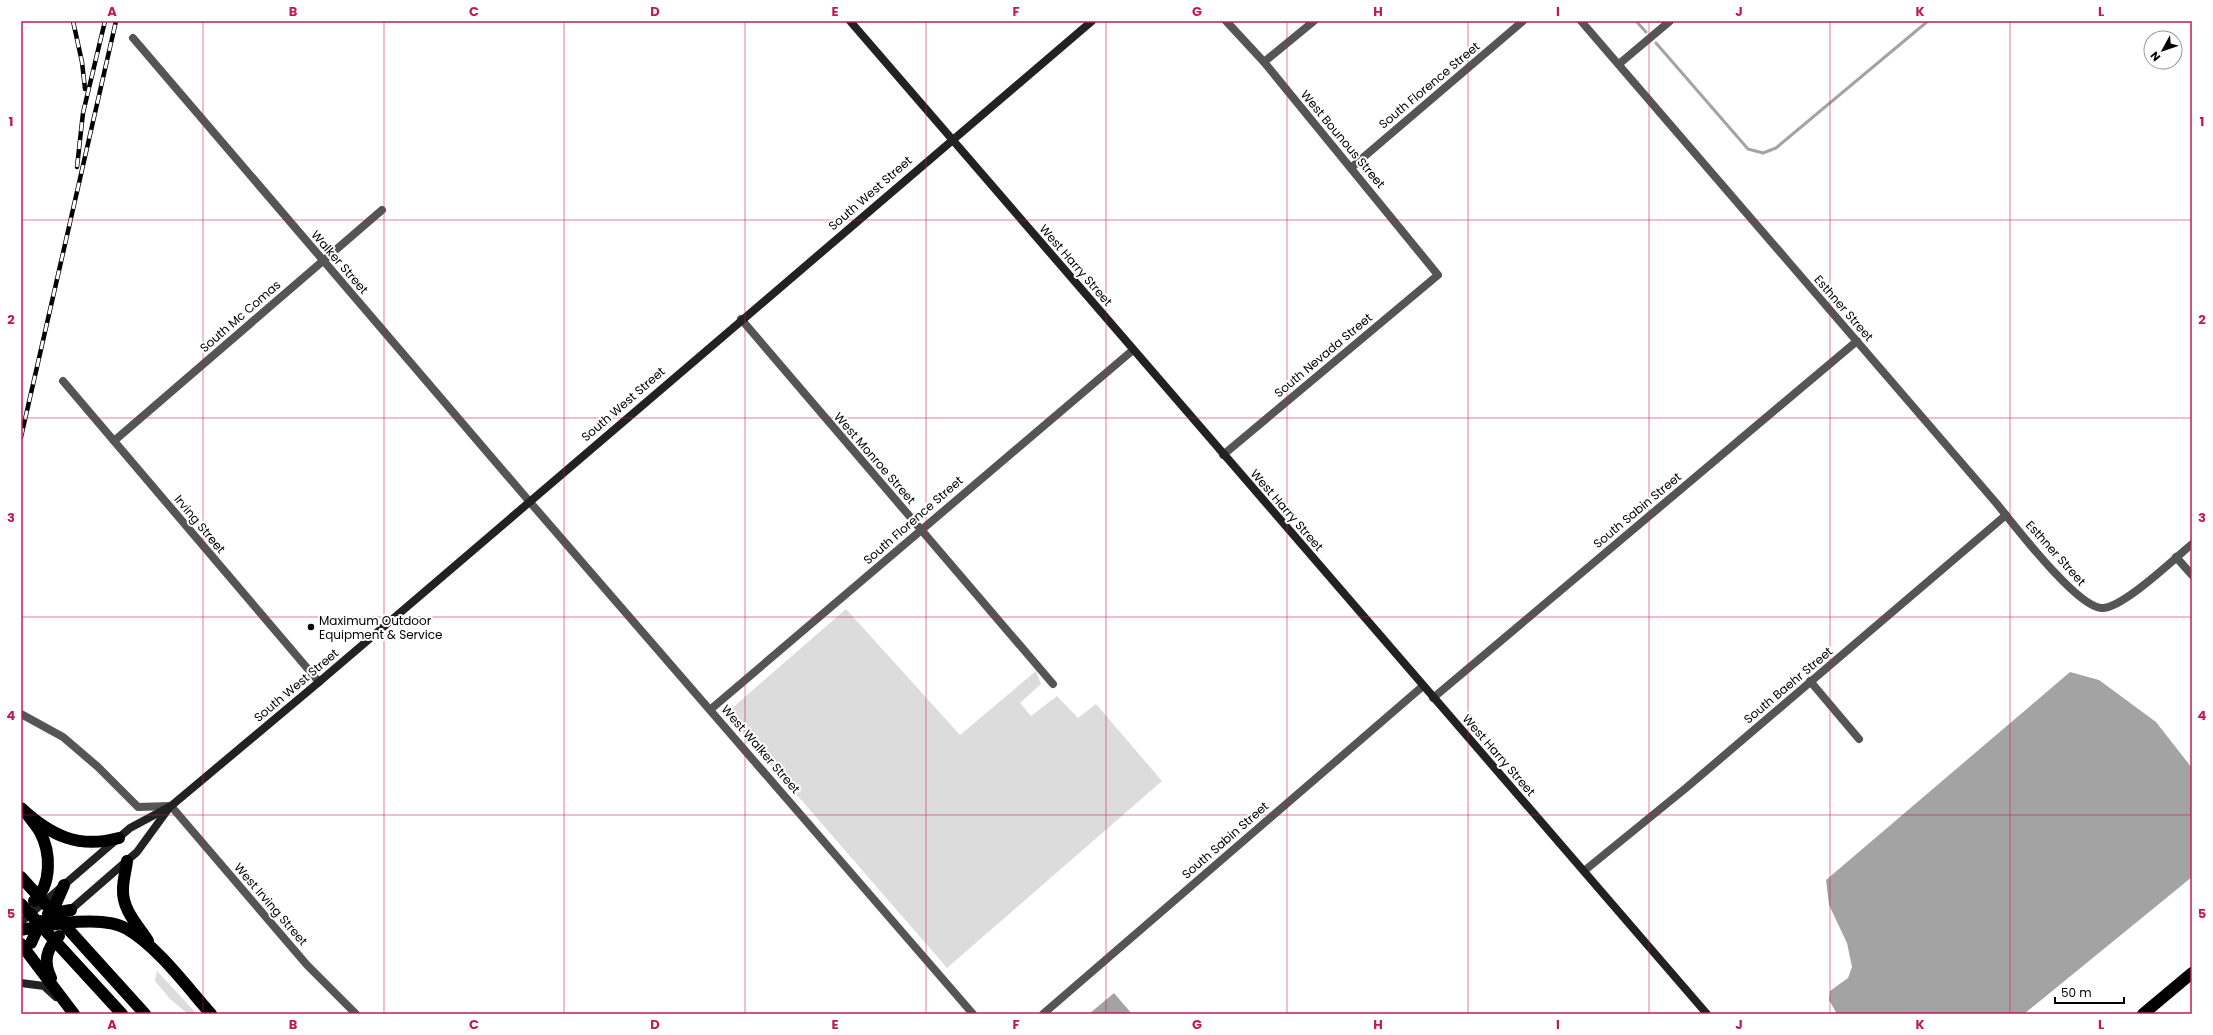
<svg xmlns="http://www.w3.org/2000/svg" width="2213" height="1035" viewBox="0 0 2213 1035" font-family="Poppins,sans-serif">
  <rect width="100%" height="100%" fill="#fff"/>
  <g fill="#dcdcdc">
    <polygon points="846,609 960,735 1036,671 1041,684 1020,703 1031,716 1057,696 1078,718 1096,704 1162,781 947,968 731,719 731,709"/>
    <polygon points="157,971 197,1014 188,1014 170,999 155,981"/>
  </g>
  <g fill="#a3a3a3">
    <polygon points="2070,672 2099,680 2156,722 2192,768 2192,877 2024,1014 1837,1014 1829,1000 1830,991 1848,978 1852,967 1847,943 1829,905 1826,880"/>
    <polygon points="1114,993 1132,1014 1089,1014"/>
  </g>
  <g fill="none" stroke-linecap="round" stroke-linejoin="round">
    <g stroke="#a3a3a3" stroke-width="3">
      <polyline points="1636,21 1646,32"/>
      <polyline points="1656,43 1748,149 1763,153 1776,148 1928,21"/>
    </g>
    <g stroke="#555" stroke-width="8">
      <path d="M1581 21C1720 182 1858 343 1997 504 2015 526 2076 606 2101 608 2121 610 2175 558 2192 544"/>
      <polyline points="133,38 529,501 973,1014"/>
      <polyline points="1264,62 1314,21"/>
      <polyline points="1619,64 1670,21"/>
      <polyline points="1352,167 1523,21"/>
      <polyline points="741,319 1053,684"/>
      <polyline points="63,381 319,682"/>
      <polyline points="114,441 382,210"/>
      <polyline points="1223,455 1438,275 1264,62 1226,21"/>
      <polyline points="2176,557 2192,575"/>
      <polyline points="1810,681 1859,739"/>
      <polyline points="1433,698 1857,341"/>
      <polyline points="711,709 1133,350"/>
      <polyline points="21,714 63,737 98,767 138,807 171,806 307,965 356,1014"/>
      <polyline points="1584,871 1686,788 2006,515"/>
      <polyline points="1043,1014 1423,686"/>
    </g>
    <g stroke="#222" stroke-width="8">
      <polyline points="850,21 1707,1014"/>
      <polyline points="68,912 137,852 169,808"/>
      <polyline points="21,922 130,828 171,806 319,682 1092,21"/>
      <polyline points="21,983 44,986 56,997"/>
    </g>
    <g stroke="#000" stroke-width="12">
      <path d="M21 808C51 836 79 849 119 838"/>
      <path d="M27 814C31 820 36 825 40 832 51 852 52 885 34 901"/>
      <path d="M127 861C126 870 123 880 123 889 122 910 138 925 148 941"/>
      <polyline points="21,877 145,1014"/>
      <polyline points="21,904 122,1014"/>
      <polyline points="48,914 71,910"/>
      <polyline points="50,917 64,885"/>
      <path d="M21 930C48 925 103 914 127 929 157 946 188 988 211 1014"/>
      <polyline points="31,943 41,921"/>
      <polyline points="21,944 74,1014"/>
      <path d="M51 978C43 962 46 949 59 936"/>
      <polyline points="2143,1014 2192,973"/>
    </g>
    <g stroke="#000" stroke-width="4.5">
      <g id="rail">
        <polyline points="73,21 82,62 85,89"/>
        <polyline points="77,167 83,113 105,21"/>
        <polyline points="21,437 116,21"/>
      </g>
    </g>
    <use href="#rail" stroke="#fff" stroke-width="3" stroke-dasharray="9" stroke-linecap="butt"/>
  </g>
  <path fill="none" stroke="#c2185b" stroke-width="1" stroke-opacity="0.55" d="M203 21V1014M384 21V1014M564 21V1014M745 21V1014M926 21V1014M1106 21V1014M1287 21V1014M1468 21V1014M1649 21V1014M1830 21V1014M2010 21V1014M21 220H2192M21 418H2192M21 617H2192M21 815H2192"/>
  <circle fill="#000" stroke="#fff" stroke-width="1.5" cx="311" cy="627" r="4"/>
  <g text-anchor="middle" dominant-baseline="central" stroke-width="4" stroke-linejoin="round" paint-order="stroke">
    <g font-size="12" fill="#000" stroke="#fff">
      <text transform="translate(1429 85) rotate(-40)">South Florence Street</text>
      <text transform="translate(1343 139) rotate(50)">West Bounous Street</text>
      <text transform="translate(870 193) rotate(-41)">South West Street</text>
      <text transform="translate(340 262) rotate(49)">Walker Street</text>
      <text transform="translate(1076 265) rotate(49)">West Harry Street</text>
      <text transform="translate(1844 308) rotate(49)">Esthner Street</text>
      <text transform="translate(240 316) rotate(-41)">South Mc Comas</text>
      <text transform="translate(1323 355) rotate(-40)">South Nevada Street</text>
      <text transform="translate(623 404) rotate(-41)">South West Street</text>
      <text transform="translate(875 458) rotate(49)">West Monroe Street</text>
      <text transform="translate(1287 510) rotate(49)">West Harry Street</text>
      <text transform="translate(1637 510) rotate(-40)">South Sabin Street</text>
      <text transform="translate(913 520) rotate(-41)">South Florence Street</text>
      <text transform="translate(200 524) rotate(50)">Irving Street</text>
      <text transform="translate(2056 553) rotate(48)">Esthner Street</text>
      <text transform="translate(296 685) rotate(-40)">South West Street</text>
      <text transform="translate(1788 685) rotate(-40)">South Baehr Street</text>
      <text transform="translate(761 749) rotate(49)">West Walker Street</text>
      <text transform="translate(1499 755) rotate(49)">West Harry Street</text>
      <text transform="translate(1225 840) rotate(-41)">South Sabin Street</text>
      <text transform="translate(271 904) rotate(49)">West Irving Street</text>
    </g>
    <g font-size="12" fill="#000" stroke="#fff" text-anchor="start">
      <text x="319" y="620">Maximum Outdoor<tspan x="319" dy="14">Equipment &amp; Service</tspan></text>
    </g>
  </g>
  <rect width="2213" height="1035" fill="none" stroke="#ffffff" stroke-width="44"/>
  <g transform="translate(2163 50) rotate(230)"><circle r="19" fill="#ffffff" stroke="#999999"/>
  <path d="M0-3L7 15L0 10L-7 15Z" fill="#000000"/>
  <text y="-6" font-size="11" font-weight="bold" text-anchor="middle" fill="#000000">N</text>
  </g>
  <path d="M2055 997v6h69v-6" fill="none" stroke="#000000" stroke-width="2"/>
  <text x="2061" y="997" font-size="12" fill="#000000" stroke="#ffffff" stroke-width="3" paint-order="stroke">50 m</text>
  <rect x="22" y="22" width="2169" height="991" fill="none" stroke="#c2185b" stroke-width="1.5"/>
  <g font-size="13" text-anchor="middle" font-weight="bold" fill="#c2185b">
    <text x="112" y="16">A</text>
    <text x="293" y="16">B</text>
    <text x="474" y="16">C</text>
    <text x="655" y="16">D</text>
    <text x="835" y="16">E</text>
    <text x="1016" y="16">F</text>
    <text x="1197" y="16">G</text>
    <text x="1378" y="16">H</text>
    <text x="1558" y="16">I</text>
    <text x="1739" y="16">J</text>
    <text x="1920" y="16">K</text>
    <text x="2101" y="16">L</text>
    <text x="11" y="126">1</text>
    <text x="2202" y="126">1</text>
    <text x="11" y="324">2</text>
    <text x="2202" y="324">2</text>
    <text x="11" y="522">3</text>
    <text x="2202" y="522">3</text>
    <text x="11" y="720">4</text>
    <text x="2202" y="720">4</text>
    <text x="11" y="918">5</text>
    <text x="2202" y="918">5</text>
    <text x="112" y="1029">A</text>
    <text x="293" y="1029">B</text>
    <text x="474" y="1029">C</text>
    <text x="655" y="1029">D</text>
    <text x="835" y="1029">E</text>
    <text x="1016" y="1029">F</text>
    <text x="1197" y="1029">G</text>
    <text x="1378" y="1029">H</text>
    <text x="1558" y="1029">I</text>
    <text x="1739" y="1029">J</text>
    <text x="1920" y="1029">K</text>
    <text x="2101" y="1029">L</text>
  </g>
</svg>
